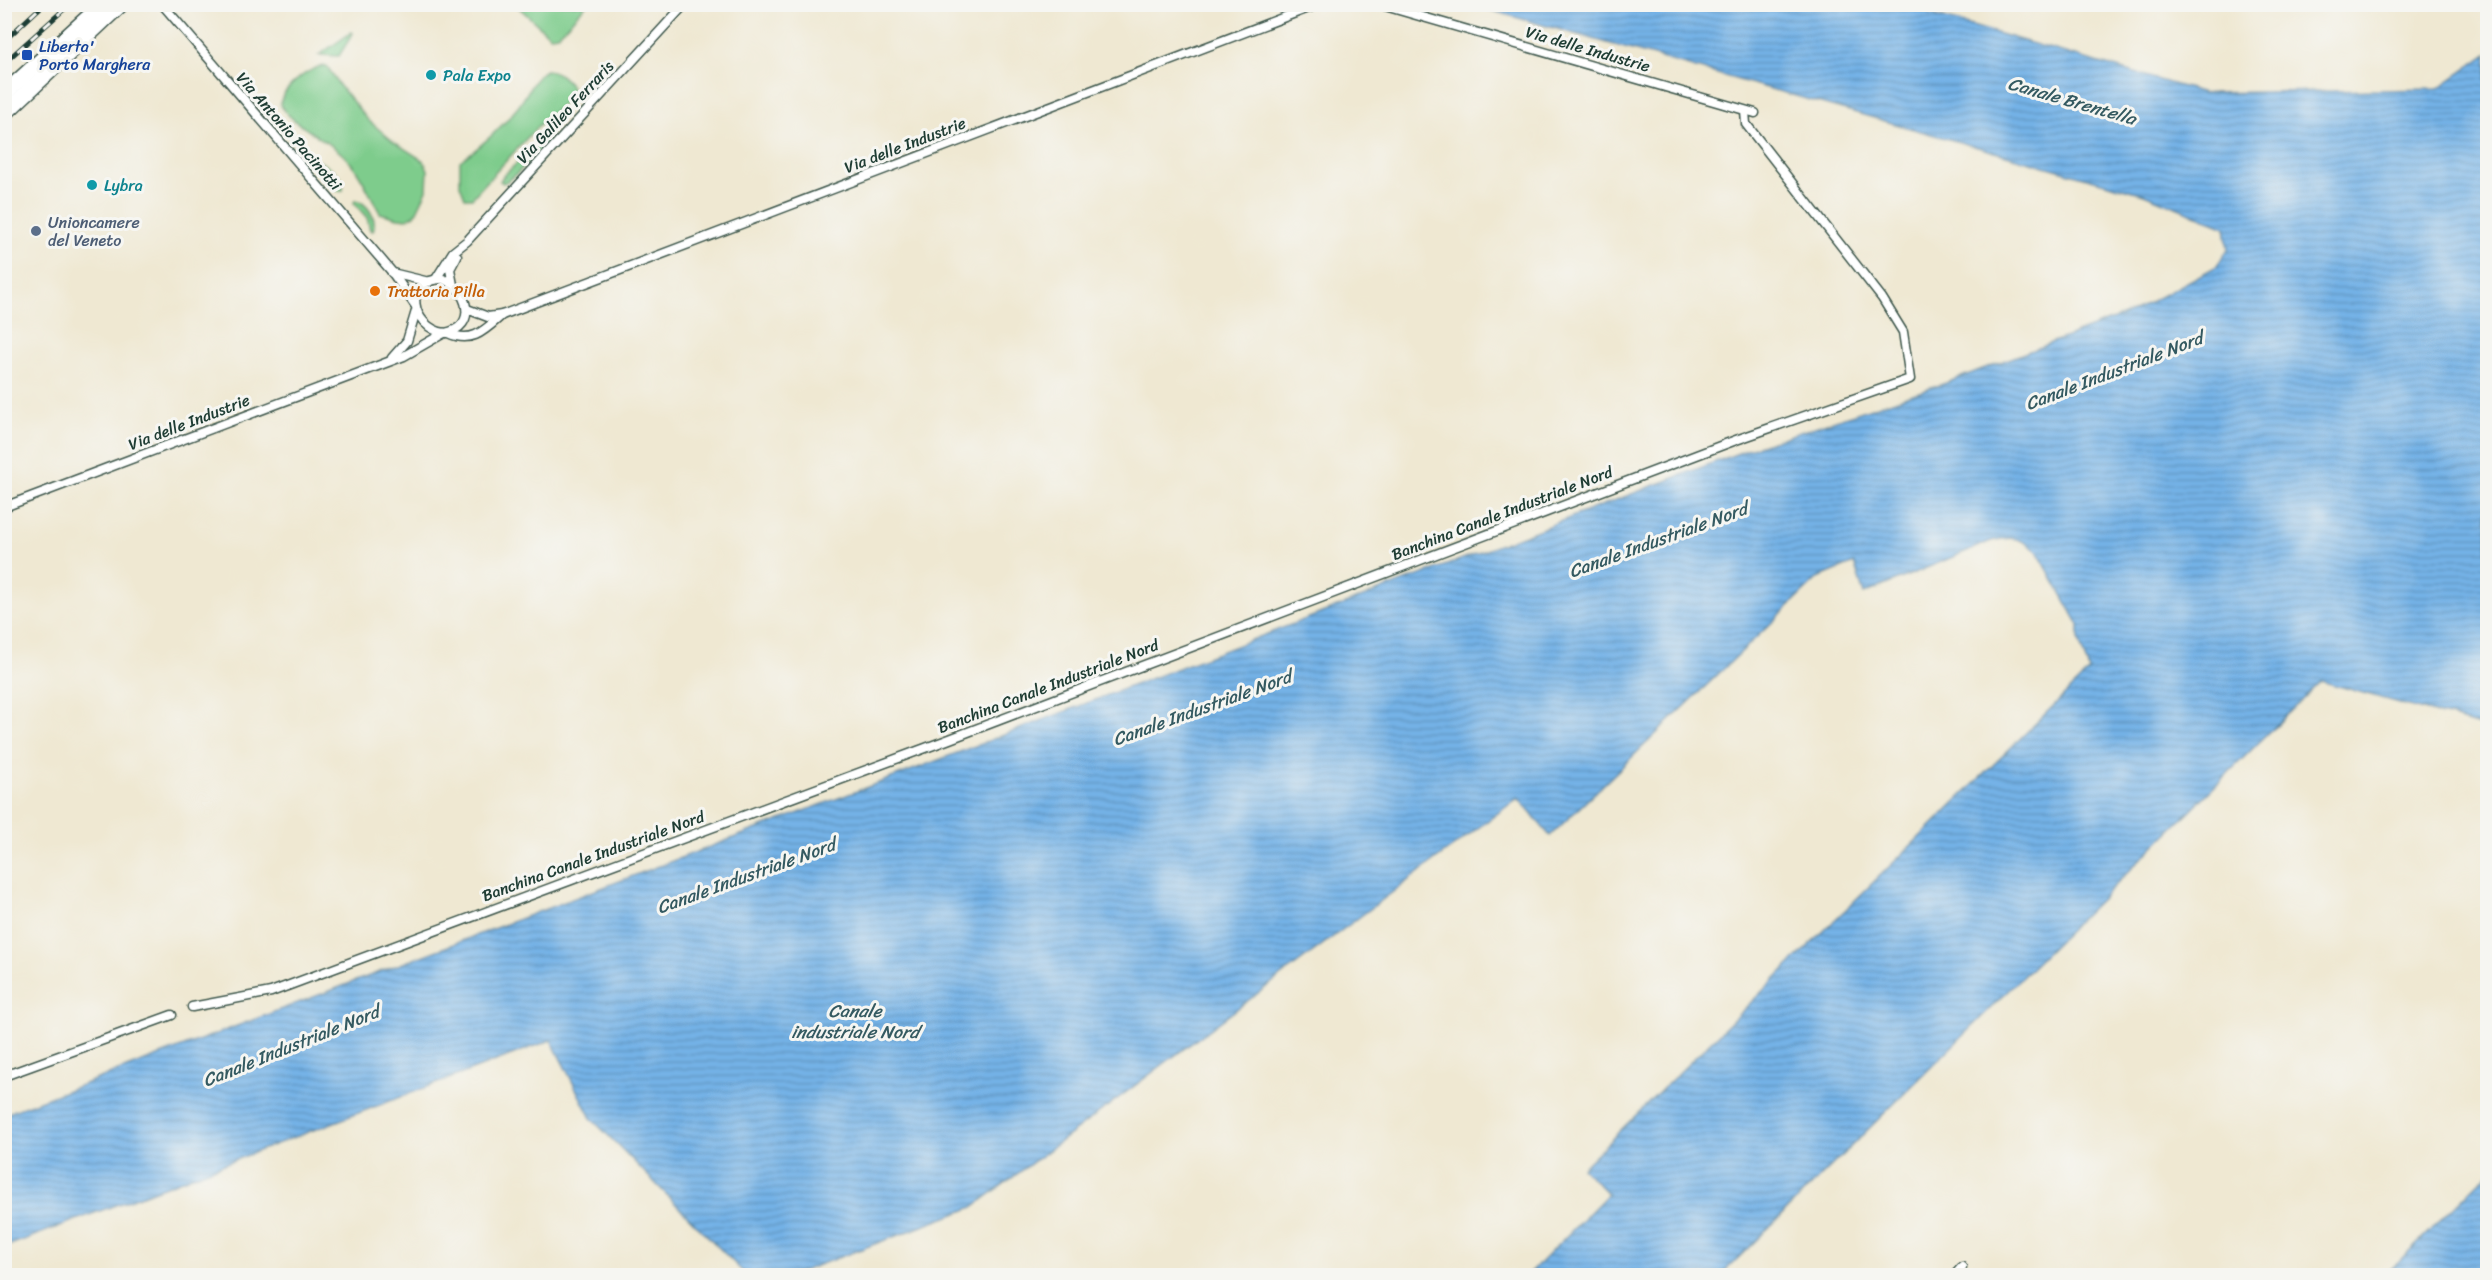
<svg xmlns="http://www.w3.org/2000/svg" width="2492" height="1280" viewBox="0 0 2492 1280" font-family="Sriracha,sans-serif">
  <defs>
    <pattern id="water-rules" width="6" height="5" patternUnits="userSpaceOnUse" patternTransform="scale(1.5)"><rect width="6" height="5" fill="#74b2e7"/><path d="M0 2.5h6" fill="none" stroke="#5f92bc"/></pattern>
  </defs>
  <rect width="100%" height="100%" fill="#f6f6f2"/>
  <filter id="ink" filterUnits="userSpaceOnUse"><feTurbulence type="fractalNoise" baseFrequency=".0167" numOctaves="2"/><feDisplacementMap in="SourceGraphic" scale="12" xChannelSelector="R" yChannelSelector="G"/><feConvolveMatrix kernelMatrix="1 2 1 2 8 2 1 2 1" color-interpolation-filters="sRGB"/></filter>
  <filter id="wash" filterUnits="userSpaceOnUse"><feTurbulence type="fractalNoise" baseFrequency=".008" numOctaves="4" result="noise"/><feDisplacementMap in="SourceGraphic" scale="24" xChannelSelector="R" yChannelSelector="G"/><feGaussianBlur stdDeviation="1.35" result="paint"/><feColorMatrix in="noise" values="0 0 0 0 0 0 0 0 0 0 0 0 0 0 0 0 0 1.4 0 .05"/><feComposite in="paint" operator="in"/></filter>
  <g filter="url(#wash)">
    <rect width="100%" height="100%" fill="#efe8d2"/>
    <g fill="#7ecc8c" stroke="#4e8460" stroke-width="1.5">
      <polygon points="516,5 586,5 558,35 550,36"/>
      <polygon points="352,32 353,33 339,56 319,55"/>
      <path d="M327 66 339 85 368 120 394 142 424 161 428 170 427 190 415 215 407 219 398 218 380 213C368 192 360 170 342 154 324 137 291 125 280 104 283 88 310 65 327 66Z"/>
      <path d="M546 70C558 71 570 80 573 92L562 105 539 125 472 198H465L460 185V161C482 146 501 128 518 107 527 96 533 77 546 70Z"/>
      <path d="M555 126C553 138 514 180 503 183L500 181 503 176 527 154 546 130Z"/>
      <path d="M308 156C320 162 346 172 343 190L338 191C322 180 320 170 308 156Z"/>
      <path d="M355 200C367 202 378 219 373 231L370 230 367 218 354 203Z"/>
    </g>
    <g fill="url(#water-rules)" stroke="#4a788e" stroke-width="1.5">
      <path d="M1472 5H1899L2204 93 2437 89 2487 54V728L2321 681 1721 1275H1528L1608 1194 1582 1168 2089 671 2079 640V625L2037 551C2020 537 2012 536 1991 541L1864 594 1854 563 1818 578 1550 836 1518 798 973 1207 792 1275H746L591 1118 551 1040 5 1247V1114L902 774 1749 449 1946 383 2132 312 2217 266 2228 249 2225 227 2144 194Z"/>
      <polygon points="2487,1174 2487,1275 2385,1275"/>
    </g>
  </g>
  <g filter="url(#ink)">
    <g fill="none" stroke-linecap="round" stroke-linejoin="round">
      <g stroke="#3e574c" stroke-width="11">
        <g id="street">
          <polyline points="162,4 392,272 415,305"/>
          <polyline points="1378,4 1755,113"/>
          <polyline points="392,273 429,282"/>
          <polyline points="436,279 453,252 467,241 685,4"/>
          <path d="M443 279C468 289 479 327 445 333 411 328 401 279 443 279Z"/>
          <polyline points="453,285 450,269 457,256"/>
          <polyline points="467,309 488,317 502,315 1319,4"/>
          <path d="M448 333C472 344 484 331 502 315"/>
          <polyline points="392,358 407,341 416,311"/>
          <polyline points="4,507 404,356 444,333"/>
          <polyline points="192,1007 271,992 947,740 1736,440 1910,379 1903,332 1882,298 1746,124 1745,111"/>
          <polyline points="4,1076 172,1015"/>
          <polyline points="1954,1276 1962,1267"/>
        </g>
      </g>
      <g stroke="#3e574c" stroke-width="18">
        <g id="highway">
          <polyline points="4,94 103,4"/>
          <polyline points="4,114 121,4"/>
        </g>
      </g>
      <use href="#street" stroke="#fff" stroke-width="8"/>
      <use href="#highway" stroke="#fff" stroke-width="15"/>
      <g stroke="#1f3d34" stroke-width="5">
        <g id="rail">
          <polyline points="4,41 44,4"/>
          <polyline points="4,63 70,4"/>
        </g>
      </g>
      <use href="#rail" stroke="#f6f6f2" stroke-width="3" stroke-dasharray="9" stroke-linecap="butt"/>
    </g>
  </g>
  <rect fill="#1a4fb4" stroke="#f6f6f2" stroke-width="2" x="21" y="49" width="12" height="12" rx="3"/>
  <g fill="#0f9aa8" stroke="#f6f6f2" stroke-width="2">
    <circle cx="431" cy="75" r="6"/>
    <circle cx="92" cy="185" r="6"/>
  </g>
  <circle fill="#5c6f8a" stroke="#f6f6f2" stroke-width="2" cx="36" cy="231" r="6"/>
  <circle fill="#e8710a" stroke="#f6f6f2" stroke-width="2" cx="375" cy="291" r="6"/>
  <g text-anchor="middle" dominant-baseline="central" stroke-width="6" stroke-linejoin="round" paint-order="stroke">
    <g font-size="16" fill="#164399" stroke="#f6f6f2" text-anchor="start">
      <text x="39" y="46">Liberta'<tspan x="39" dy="18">Porto Marghera</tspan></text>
    </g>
    <g font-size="16" fill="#1f3d34" stroke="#f6f6f2">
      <text transform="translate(1588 49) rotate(16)">Via delle Industrie</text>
      <text transform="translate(565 112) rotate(-47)">Via Galileo Ferraris</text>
      <text transform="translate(289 131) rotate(49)">Via Antonio Pacinotti</text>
      <text transform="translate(905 145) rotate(-21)">Via delle Industrie</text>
      <text transform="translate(189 422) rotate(-21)">Via delle Industrie</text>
      <text transform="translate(1502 513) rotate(-21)">Banchina Canale Industriale Nord</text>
      <text transform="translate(1048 686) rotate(-21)">Banchina Canale Industriale Nord</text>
      <text transform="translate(593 856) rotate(-20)">Banchina Canale Industriale Nord</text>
    </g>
    <g font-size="16" fill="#0d838f" stroke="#f6f6f2" text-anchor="start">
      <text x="443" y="75">Pala Expo</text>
      <text x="104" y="185">Lybra</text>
    </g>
    <g font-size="16" fill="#4e5e75" stroke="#f6f6f2" text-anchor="start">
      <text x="48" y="222">Unioncamere<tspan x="48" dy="18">del Veneto</tspan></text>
    </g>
    <g font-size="16" fill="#c56008" stroke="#f6f6f2" text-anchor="start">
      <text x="387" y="291">Trattoria Pilla</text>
    </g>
    <g font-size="18" font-style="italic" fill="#345a61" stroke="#f6f6f2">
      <text transform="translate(2072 101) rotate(16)">Canale Brentella</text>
      <text transform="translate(2114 371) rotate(-21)">Canale Industriale Nord</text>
      <text transform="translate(1658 540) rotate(-20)">Canale Industriale Nord</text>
      <text transform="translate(1202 708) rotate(-20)">Canale Industriale Nord</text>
      <text transform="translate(746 876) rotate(-20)">Canale Industriale Nord</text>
      <text x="855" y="1011">Canale<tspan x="855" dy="21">industriale Nord</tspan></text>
      <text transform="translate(291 1046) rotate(-22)">Canale Industriale Nord</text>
    </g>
  </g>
  <rect width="2492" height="1280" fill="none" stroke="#f6f6f2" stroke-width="24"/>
</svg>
